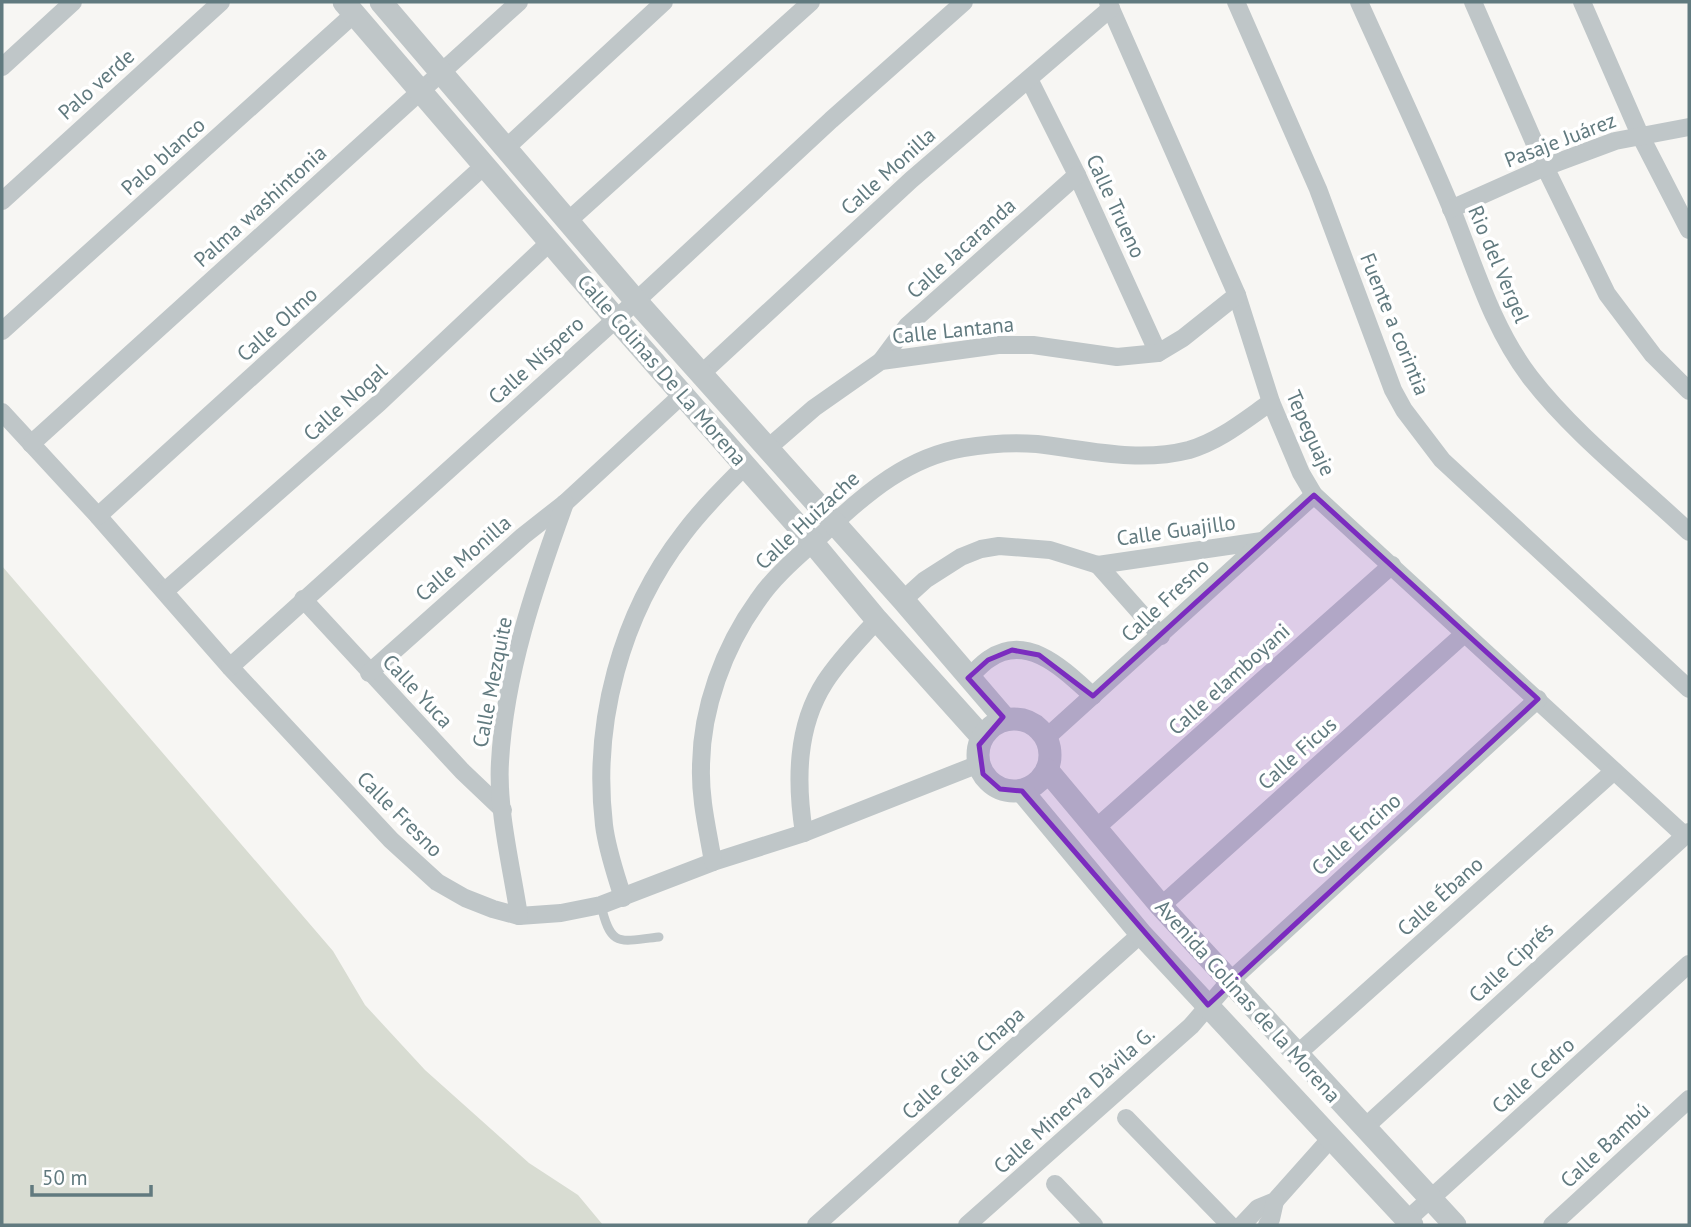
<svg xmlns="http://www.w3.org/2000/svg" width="1691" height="1227" viewBox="0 0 1691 1227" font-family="'PT Sans',sans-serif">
  <rect width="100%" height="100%" fill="#f7f6f3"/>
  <polygon fill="#d8dcd2" points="2,566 333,951 365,1005 425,1070 529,1163 578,1195 603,1225 2,1225"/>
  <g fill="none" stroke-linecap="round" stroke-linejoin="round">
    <path stroke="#bfc6c8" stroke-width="9" d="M601 905C611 949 620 941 659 937"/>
    <g stroke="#bfc6c8" stroke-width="18">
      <polyline points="1108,2 1237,295 1271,402 1301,473 1314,495 1684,835"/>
      <polyline points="1236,2 1318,189 1393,390 1404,410 1442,460 1689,689"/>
      <path d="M1359 2C1390 71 1423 140 1452 210 1475 267 1492 327 1530 377 1573 433 1637 483 1689 532"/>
      <polyline points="1473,2 1545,167 1607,294 1653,355 1689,391"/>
      <polyline points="1582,2 1640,135 1689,230"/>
      <polyline points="2,67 73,2"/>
      <polyline points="1029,79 1077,175 1158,353"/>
      <polyline points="506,148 664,2"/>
      <polyline points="2,201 221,2"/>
      <polyline points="1451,209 1545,167 1615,141 1689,127"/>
      <polyline points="568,221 811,2"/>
      <polyline points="2,331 354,14"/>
      <polyline points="881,361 907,326 1077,175"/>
      <polyline points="701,374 911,180 1111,8"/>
      <polyline points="2,412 98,516 230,667 391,840 437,882 465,898 493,909 519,916 561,913 601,905 713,862 804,833 979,764"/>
      <polyline points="31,444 519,2"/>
      <polyline points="768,448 814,408 881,361 998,345 1033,345 1117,357 1158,353 1183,338 1237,295"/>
      <polyline points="98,516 485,165"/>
      <polyline points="1098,565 1161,636"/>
      <polyline points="165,591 379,403 550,242"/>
      <polyline points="303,599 462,771 503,810"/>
      <polyline points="903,600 925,580 961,557 981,549 999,546 1050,550 1098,565 1262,541"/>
      <polyline points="230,667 636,301 831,120 964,2"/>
      <polyline points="369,673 523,536 565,503 682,395"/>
      <path d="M968 678C975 672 981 664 989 659 1028 632 1065 671 1093 696"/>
      <polyline points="1046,738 1314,495"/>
      <polyline points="1096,828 1392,565"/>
      <path d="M804 833C796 782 796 727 825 682 840 659 859 640 877 620"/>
      <path d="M713 862C708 831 700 800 701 768 701 709 724 647 758 600 777 572 805 551 829 528 867 492 909 457 963 448 986 444 1013 442 1037 444 1088 450 1138 463 1189 450 1220 441 1245 420 1271 402"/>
      <path d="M623 898C616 875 607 850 604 825 592 723 621 614 684 533 702 509 724 487 745 466"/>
      <polyline points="1161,906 1464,634"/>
      <path d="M519 916C512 869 497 809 500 762 505 672 535 586 565 503"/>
      <polyline points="1296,1055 1614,771"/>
      <polyline points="1126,1118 1230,1225"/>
      <polyline points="1364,1128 1689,832"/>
      <polyline points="1055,1184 1094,1225"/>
      <polyline points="1407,1220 1689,964"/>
      <polyline points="816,1225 1141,934"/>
      <polyline points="967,1225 1191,1026 1229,982 1538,699"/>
      <polyline points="1242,1225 1258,1208 1275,1201 1332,1137"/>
      <polyline points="1267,1225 1271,1219 1275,1201"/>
      <polyline points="1552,1225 1689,1099"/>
    </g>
    <g stroke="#bfc6c8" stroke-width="23">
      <polyline points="344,2 616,319 813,543 877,620 982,737"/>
      <polyline points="381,2 636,301 903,600 1005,719"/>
      <circle cx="1014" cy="755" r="36"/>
      <polyline points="1047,770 1161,906 1455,1225"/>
      <polyline points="1022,791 1141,934 1412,1225"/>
    </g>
  </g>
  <path fill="#7b2cbf" fill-opacity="0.2" stroke="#7b2cbf" stroke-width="5" stroke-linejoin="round" d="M1314 495 1538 699 1208 1005 1022 791 1000 789 983 774 979 745 1003 717 968 678 988 660 1012 650 1039 655 1093 696Z"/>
  <g text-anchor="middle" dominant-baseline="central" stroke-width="7" stroke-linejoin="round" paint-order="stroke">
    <g font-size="21" fill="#617a7f" stroke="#fff">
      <text transform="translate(96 84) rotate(-42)">Palo verde</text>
      <text transform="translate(1560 140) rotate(-21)">Pasaje Juárez</text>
      <text transform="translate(163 156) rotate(-42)">Palo blanco</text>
      <text transform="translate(888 171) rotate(-42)">Calle Monilla</text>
      <text transform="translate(260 206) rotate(-42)">Palma washintonia</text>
      <text transform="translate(1116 206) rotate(65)">Calle Trueno</text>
      <text transform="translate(961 248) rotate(-42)">Calle Jacaranda</text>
      <text transform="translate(1499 264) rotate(67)">Rio del Vergel</text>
      <text transform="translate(277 324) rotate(-42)">Calle Olmo</text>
      <text transform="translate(1395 324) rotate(68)">Fuente a corintia</text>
      <text transform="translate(953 330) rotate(-6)">Calle Lantana</text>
      <text transform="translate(536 360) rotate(-42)">Calle Níspero</text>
      <text transform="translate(662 370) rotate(49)">Calle Colinas De La Morena</text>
      <text transform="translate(345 402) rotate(-42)">Calle Nogal</text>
      <text transform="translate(1311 433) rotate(66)">Tepeguaje</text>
      <text transform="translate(807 520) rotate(-43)">Calle Huizache</text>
      <text transform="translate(1176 530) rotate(-8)">Calle Guajillo</text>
      <text transform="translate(463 558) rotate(-41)">Calle Monilla</text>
      <text transform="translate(1165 600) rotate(-43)">Calle Fresno</text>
      <text transform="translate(1229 679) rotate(-42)">Calle elamboyani</text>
      <text transform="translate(492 682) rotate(-79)">Calle Mezquite</text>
      <text transform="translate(418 691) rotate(47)">Calle Yuca</text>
      <text transform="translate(1297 753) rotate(-42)">Calle Ficus</text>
      <text transform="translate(400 814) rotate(45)">Calle Fresno</text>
      <text transform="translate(1356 834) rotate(-42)">Calle Encino</text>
      <text transform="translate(1440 896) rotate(-42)">Calle Ébano</text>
      <text transform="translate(1511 962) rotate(-43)">Calle Ciprés</text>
      <text transform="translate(1248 1001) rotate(48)">Avenida Colinas de la Morena</text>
      <text transform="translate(963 1063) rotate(-42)">Calle Celia Chapa</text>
      <text transform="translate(1533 1075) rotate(-42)">Calle Cedro</text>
      <text transform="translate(1074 1100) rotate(-42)">Calle Minerva Dávila G.</text>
      <text transform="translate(1605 1145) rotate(-43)">Calle Bambú</text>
    </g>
  </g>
  <rect width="1691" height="1227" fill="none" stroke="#617a7f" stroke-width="7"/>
  <path d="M32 1185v10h119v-10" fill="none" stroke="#617a7f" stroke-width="3.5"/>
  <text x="42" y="1185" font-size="21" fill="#617a7f" stroke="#ffffff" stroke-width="5" paint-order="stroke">50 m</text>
</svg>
